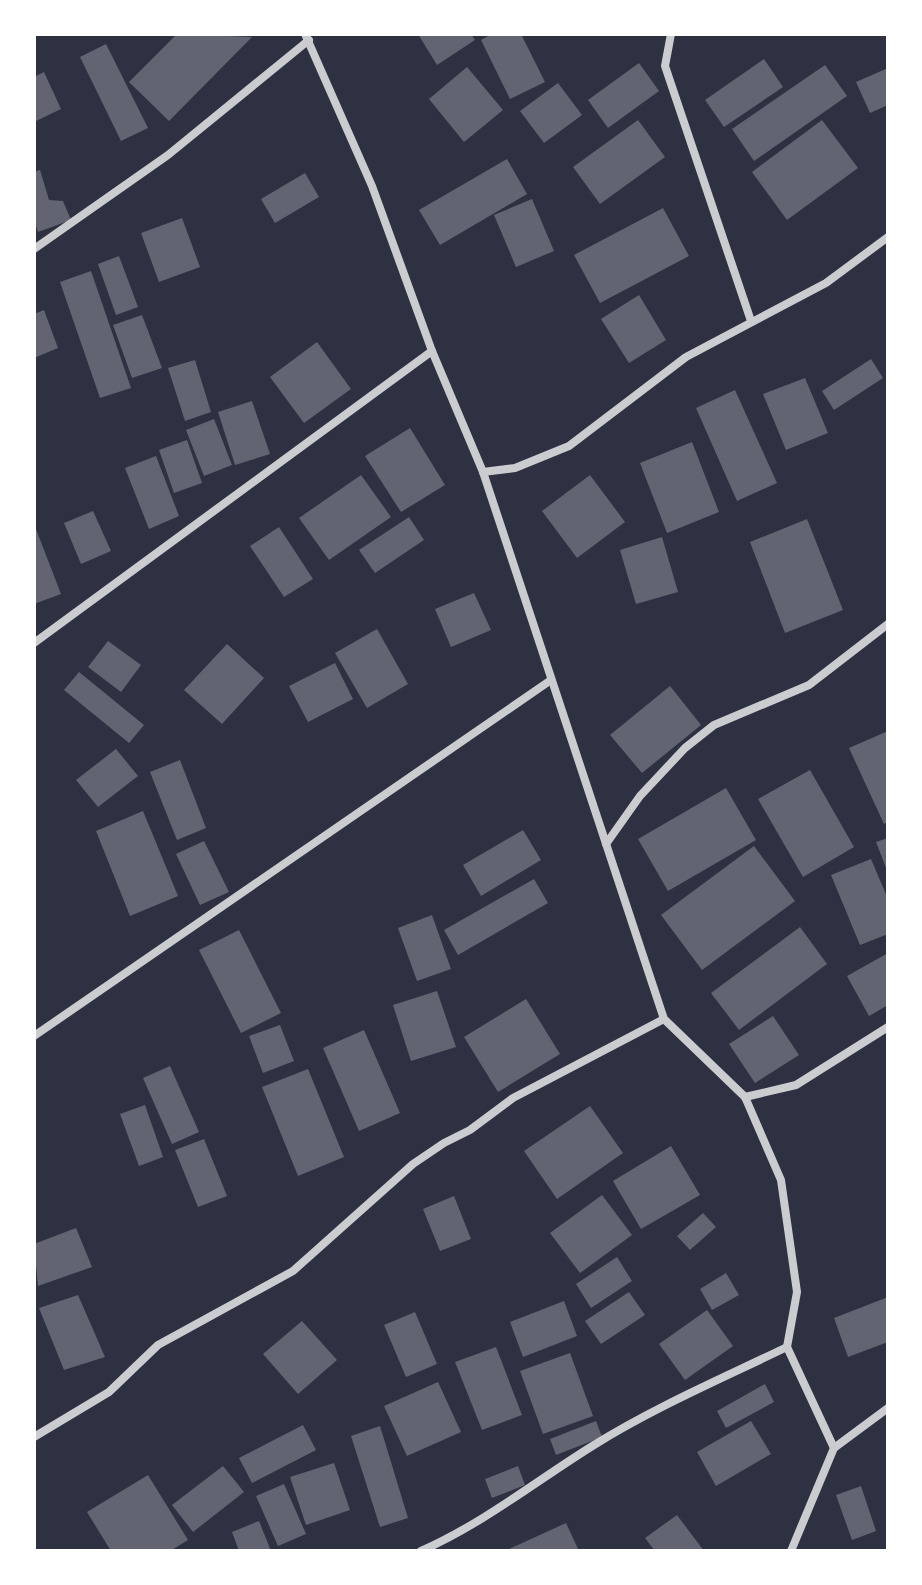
<svg xmlns="http://www.w3.org/2000/svg" width="922" height="1585" viewBox="0 0 922 1585" font-family="'Source Sans 3',sans-serif">
  <rect width="100%" height="100%" fill="#2d3142"/>
  <g fill="#626471">
    <polygon points="177,34 252,37 169,121 129,82"/>
    <polygon points="418,34 471,34 475,40 437,65"/>
    <polygon points="492,34 521,34 545,82 510,99 481,40"/>
    <polygon points="106,44 148,128 121,141 80,57"/>
    <polygon points="764,59 783,87 724,127 705,100"/>
    <polygon points="639,63 659,91 608,128 588,100"/>
    <polygon points="825,65 847,96 754,161 732,129"/>
    <polygon points="467,67 503,110 464,142 429,99"/>
    <polygon points="888,68 888,105 870,113 856,82"/>
    <polygon points="44,72 61,109 34,122 34,77"/>
    <polygon points="558,83 582,115 544,143 520,111"/>
    <polygon points="638,120 665,157 600,204 573,167"/>
    <polygon points="822,120 858,168 787,220 752,172"/>
    <polygon points="507,159 527,194 440,245 419,210"/>
    <polygon points="40,170 49,200 63,201 71,220 38,232 34,220 34,172"/>
    <polygon points="305,173 319,197 275,223 261,199"/>
    <polygon points="532,199 554,251 516,267 494,215"/>
    <polygon points="663,208 689,256 600,303 574,255"/>
    <polygon points="182,218 200,267 159,282 141,233"/>
    <polygon points="119,256 138,307 116,315 98,264"/>
    <polygon points="91,271 131,388 100,398 60,282"/>
    <polygon points="639,295 666,340 629,363 601,319"/>
    <polygon points="44,310 58,348 34,358 34,314"/>
    <polygon points="142,315 162,368 132,378 113,325"/>
    <polygon points="317,342 351,389 304,423 270,377"/>
    <polygon points="871,359 883,378 834,410 822,391"/>
    <polygon points="195,360 211,412 185,421 168,368"/>
    <polygon points="805,378 828,433 786,450 763,394"/>
    <polygon points="735,390 777,483 737,501 696,408"/>
    <polygon points="252,401 270,454 235,465 218,412"/>
    <polygon points="214,419 232,465 204,476 186,430"/>
    <polygon points="410,428 445,485 401,512 365,456"/>
    <polygon points="187,440 202,483 174,493 159,450"/>
    <polygon points="692,442 719,512 667,533 640,463"/>
    <polygon points="156,456 179,516 149,529 125,468"/>
    <polygon points="361,475 391,517 329,560 299,518"/>
    <polygon points="590,475 625,522 577,558 542,511"/>
    <polygon points="93,511 111,551 81,564 64,523"/>
    <polygon points="409,517 424,540 375,573 359,550"/>
    <polygon points="807,519 843,610 785,633 750,542"/>
    <polygon points="34,524 61,594 34,604"/>
    <polygon points="279,527 313,579 284,597 250,546"/>
    <polygon points="662,537 678,592 636,604 620,550"/>
    <polygon points="474,593 491,630 451,647 435,609"/>
    <polygon points="377,629 408,684 367,708 335,653"/>
    <polygon points="108,641 141,665 121,692 88,667"/>
    <polygon points="227,644 264,678 222,724 184,690"/>
    <polygon points="335,663 353,699 308,722 289,686"/>
    <polygon points="79,672 144,725 129,743 64,690"/>
    <polygon points="670,686 701,725 642,773 610,735"/>
    <polygon points="888,731 888,822 884,824 849,748"/>
    <polygon points="116,749 138,776 98,807 76,780"/>
    <polygon points="180,760 206,828 177,840 150,772"/>
    <polygon points="810,770 854,847 803,877 758,799"/>
    <polygon points="726,788 756,840 668,891 638,839"/>
    <polygon points="143,811 178,896 130,916 96,831"/>
    <polygon points="523,830 541,860 481,896 463,865"/>
    <polygon points="888,838 888,873 876,842"/>
    <polygon points="204,841 229,892 200,905 176,854"/>
    <polygon points="754,846 795,901 702,970 661,915"/>
    <polygon points="871,859 888,899 888,934 860,945 831,875"/>
    <polygon points="534,879 548,903 458,955 444,930"/>
    <polygon points="432,915 451,969 417,981 398,928"/>
    <polygon points="800,927 827,964 739,1030 711,993"/>
    <polygon points="239,930 281,1013 241,1033 199,950"/>
    <polygon points="888,953 888,1005 869,1016 847,976"/>
    <polygon points="437,991 456,1047 411,1061 393,1005"/>
    <polygon points="526,999 560,1054 498,1092 464,1037"/>
    <polygon points="773,1016 799,1055 755,1083 729,1044"/>
    <polygon points="280,1025 294,1061 263,1073 249,1036"/>
    <polygon points="364,1030 400,1113 359,1131 323,1048"/>
    <polygon points="170,1066 199,1132 172,1144 143,1078"/>
    <polygon points="308,1069 344,1157 298,1176 262,1087"/>
    <polygon points="145,1105 163,1157 139,1166 120,1114"/>
    <polygon points="590,1106 623,1153 557,1199 524,1151"/>
    <polygon points="204,1139 227,1196 198,1207 175,1150"/>
    <polygon points="671,1146 700,1195 641,1229 613,1181"/>
    <polygon points="602,1195 632,1235 580,1273 550,1233"/>
    <polygon points="454,1196 471,1239 440,1251 423,1209"/>
    <polygon points="703,1213 716,1227 690,1250 677,1236"/>
    <polygon points="76,1228 92,1267 38,1286 34,1244"/>
    <polygon points="617,1257 632,1281 591,1308 576,1284"/>
    <polygon points="726,1273 739,1295 712,1310 700,1289"/>
    <polygon points="629,1292 645,1315 601,1344 585,1321"/>
    <polygon points="78,1295 105,1357 64,1370 39,1308"/>
    <polygon points="888,1297 888,1342 848,1357 834,1318"/>
    <polygon points="564,1301 577,1336 523,1357 510,1322"/>
    <polygon points="707,1310 733,1346 685,1380 659,1344"/>
    <polygon points="415,1312 437,1364 406,1377 384,1325"/>
    <polygon points="302,1321 337,1360 298,1394 263,1354"/>
    <polygon points="496,1347 522,1415 482,1430 455,1362"/>
    <polygon points="570,1353 593,1416 543,1434 520,1371"/>
    <polygon points="438,1382 461,1432 407,1456 384,1406"/>
    <polygon points="765,1384 774,1402 726,1428 717,1411"/>
    <polygon points="596,1421 602,1437 556,1455 550,1439"/>
    <polygon points="751,1421 771,1454 716,1486 697,1452"/>
    <polygon points="303,1425 316,1450 252,1483 239,1458"/>
    <polygon points="380,1426 408,1518 380,1527 351,1436"/>
    <polygon points="334,1463 350,1510 306,1525 290,1477"/>
    <polygon points="223,1466 244,1492 193,1532 172,1505"/>
    <polygon points="518,1466 525,1485 492,1498 485,1479"/>
    <polygon points="148,1475 188,1540 170,1551 111,1551 87,1512"/>
    <polygon points="284,1484 306,1534 278,1546 256,1496"/>
    <polygon points="861,1486 876,1531 852,1540 836,1495"/>
    <polygon points="677,1515 704,1551 655,1551 645,1538"/>
    <polygon points="259,1521 271,1551 239,1551 232,1532"/>
    <polygon points="566,1523 579,1551 505,1551"/>
  </g>
  <g fill="none" stroke-linecap="round" stroke-linejoin="round">
    <g stroke="#caccd0" stroke-width="8">
      <polyline points="305,34 372,186 432,351 483,472 664,1019 745,1097 781,1180 797,1292 787,1347 834,1448 791,1551"/>
      <polyline points="671,34 665,66 751,321"/>
      <polyline points="34,249 168,155 309,40"/>
      <polyline points="483,472 515,468 569,446 686,357 826,283 888,237"/>
      <polyline points="34,643 432,351"/>
      <polyline points="606,844 640,796 685,748 714,725 809,685 888,624"/>
      <polyline points="34,1036 551,680"/>
      <polyline points="745,1097 796,1085 888,1027"/>
      <polyline points="34,1437 109,1392 158,1345 293,1271 413,1164 444,1143 470,1130 513,1098 664,1019"/>
      <polyline points="834,1448 888,1408"/>
      <path d="M421 1551C484 1523 536 1481 594 1445 655 1407 723 1378 787 1347"/>
    </g>
  </g>
  <rect width="922" height="1585" fill="none" stroke="#ffffff" stroke-width="72"/>
</svg>
